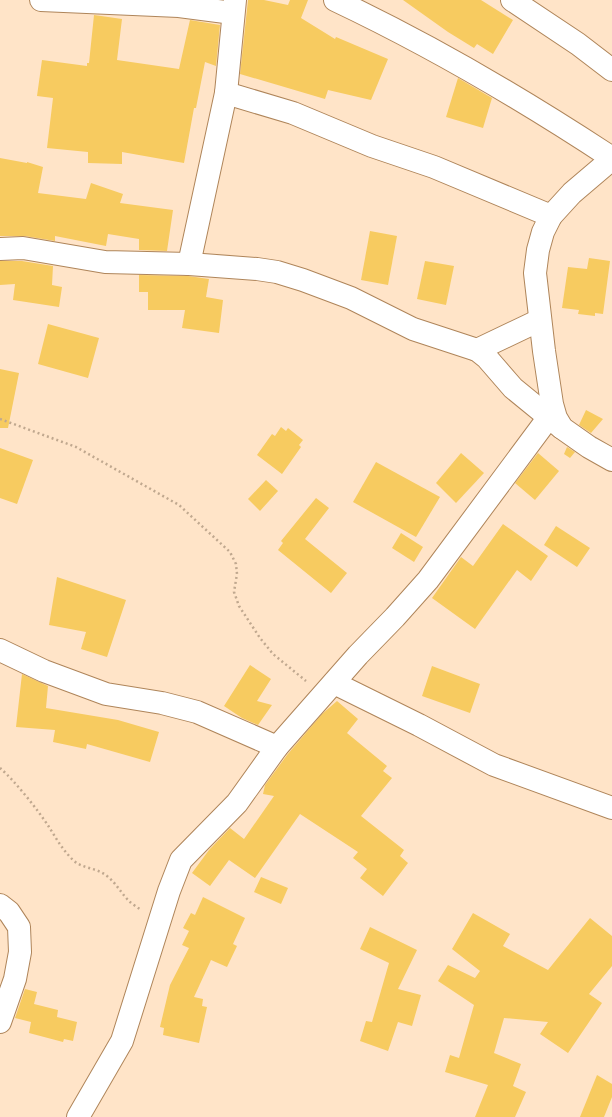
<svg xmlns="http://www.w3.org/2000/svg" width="612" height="1117" viewBox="0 0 612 1117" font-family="'Sofia Sans Condensed',sans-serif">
  <rect width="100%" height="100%" fill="#ffe4c8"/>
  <g fill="#f7cb60">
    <polygon points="248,0 264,0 288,5 290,0 308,0 301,18 335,39 336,37 388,59 371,100 328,90 325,99 240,74"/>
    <polygon points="403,0 481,0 513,20 493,54 477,44 474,48 448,32"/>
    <polygon points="94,15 122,19 117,60 179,69 190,20 220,25 216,66 205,62 196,108 194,108 184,163 122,152 122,164 88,163 88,152 47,148 53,98 37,96 42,60 87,66 87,63 89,63"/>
    <polygon points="458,78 492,98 483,128 446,117"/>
    <polygon points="0,158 27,163 27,162 43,167 38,193 86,199 91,183 123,194 120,203 173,210 167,251 139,250 139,239 108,234 106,246 55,236 55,241 25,236 0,236"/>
    <polygon points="370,231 397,236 388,285 361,280"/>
    <polygon points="589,258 610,261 603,314 595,313 595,316 578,314 579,310 562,308 568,267 587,269"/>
    <polygon points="0,261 22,261 53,266 52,285 62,287 59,307 13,300 15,284 0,285"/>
    <polygon points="425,261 454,266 446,305 417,299"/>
    <polygon points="139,275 188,276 209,279 206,297 223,300 219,333 182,328 185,310 148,310 148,292 139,292"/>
    <polygon points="48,324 99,338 88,378 38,364"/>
    <polygon points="0,369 19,373 8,428 0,428"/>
    <polygon points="586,410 603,419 591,433 579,425"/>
    <polygon points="281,427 286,431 288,428 303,440 299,445 301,447 282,474 257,455 272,434 275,436"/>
    <polygon points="567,447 575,452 570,458 564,454"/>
    <polygon points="0,448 33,460 17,504 0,498"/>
    <polygon points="461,453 484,473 456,503 436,483"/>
    <polygon points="538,453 559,471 535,500 515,483"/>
    <polygon points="376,462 440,497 416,537 353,502"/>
    <polygon points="266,480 278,491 260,511 248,499"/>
    <polygon points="316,498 329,508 305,539 347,573 331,593 278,550 283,543 281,541"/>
    <polygon points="503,524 548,556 531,581 517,570 475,629 432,598 461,557 473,566"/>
    <polygon points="556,526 590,548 577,567 544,545"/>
    <polygon points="401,533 423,547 414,562 392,548"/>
    <polygon points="57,577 126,600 107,657 81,649 86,632 49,625"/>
    <polygon points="250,665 271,679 257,701 272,705 258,725 242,718 224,706"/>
    <polygon points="432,666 480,684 470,713 422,696"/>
    <polygon points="22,674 48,686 46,708 118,720 159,732 150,762 87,744 86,749 53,742 55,730 16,727"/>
    <polygon points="337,701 358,719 347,733 387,766 383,771 392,778 361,816 404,850 400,856 408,863 383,896 360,878 367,869 353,858 358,852 300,814 255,878 229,860 210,886 192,873 209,850 230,828 244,839 274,796 263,794 265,785 287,755 322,714"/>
    <polygon points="261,877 288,888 281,904 254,892"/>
    <polygon points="203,897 245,918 233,944 237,946 227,967 211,960 194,997 203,999 202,1006 207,1007 199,1043 163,1035 164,1028 160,1027 170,985 189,948 182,945 189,931 183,928 191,913 195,915"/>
    <polygon points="473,913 510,934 503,946 548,970 590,918 612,936 612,966 589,994 602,1003 568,1053 540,1034 548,1022 504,1018 494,1053 521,1064 513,1086 526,1092 515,1117 475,1117 488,1085 445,1072 450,1055 459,1058 474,1005 438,981 448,965 475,978 480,971 452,949"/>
    <polygon points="370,927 417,950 398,989 421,995 412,1026 398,1022 388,1051 360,1041 366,1021 372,1022 389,963 360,949"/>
    <polygon points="25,989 37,992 34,1004 58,1010 57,1017 77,1022 73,1041 64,1039 63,1042 29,1033 31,1022 15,1018"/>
    <polygon points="597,1075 612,1084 612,1097 604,1117 580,1117"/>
  </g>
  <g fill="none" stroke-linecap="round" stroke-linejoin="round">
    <g stroke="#af855a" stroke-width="24">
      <g id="minor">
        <polyline points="41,0 179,6 233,13"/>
        <path d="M335 0C430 45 524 100 612 158"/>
        <polyline points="512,0 578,44 612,70"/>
        <polyline points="226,93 293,113 372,146 434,167 551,216"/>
        <polyline points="612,159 572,193 551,216 543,232 538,250 535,273 544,351 552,404 556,418 562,428 589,447 612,460"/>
        <polyline points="0,249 23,248 105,262 189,264 257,269 277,272 303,280 351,298 413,329 477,350 487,358 513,388 562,428"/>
        <polyline points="189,264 226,93 235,0"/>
        <polyline points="477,350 540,320"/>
        <polyline points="0,650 44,671 106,694 162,703 197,712 277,747"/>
        <polyline points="334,683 419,725 494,765 612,808"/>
        <polyline points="0,905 9,912 19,927 20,952 15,979 0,1022"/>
        <polyline points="78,1117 122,1041 169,891 181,860 237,803 277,747 358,655 395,617 428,580 549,417"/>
      </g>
    </g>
    <g stroke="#c0a88f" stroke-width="2.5" stroke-dasharray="2 3" stroke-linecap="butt">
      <polyline points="0,419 76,447 179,505 230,552 236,564 237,574 234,592 239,606 260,638 273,654 306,681"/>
      <path d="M0 768C15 781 38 810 49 827 56 838 62 849 72 859 81 869 96 867 107 876 116 883 121 893 129 901 132 904 137 907 141 910"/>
    </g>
    <use href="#minor" stroke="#fff" stroke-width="22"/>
  </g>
</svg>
